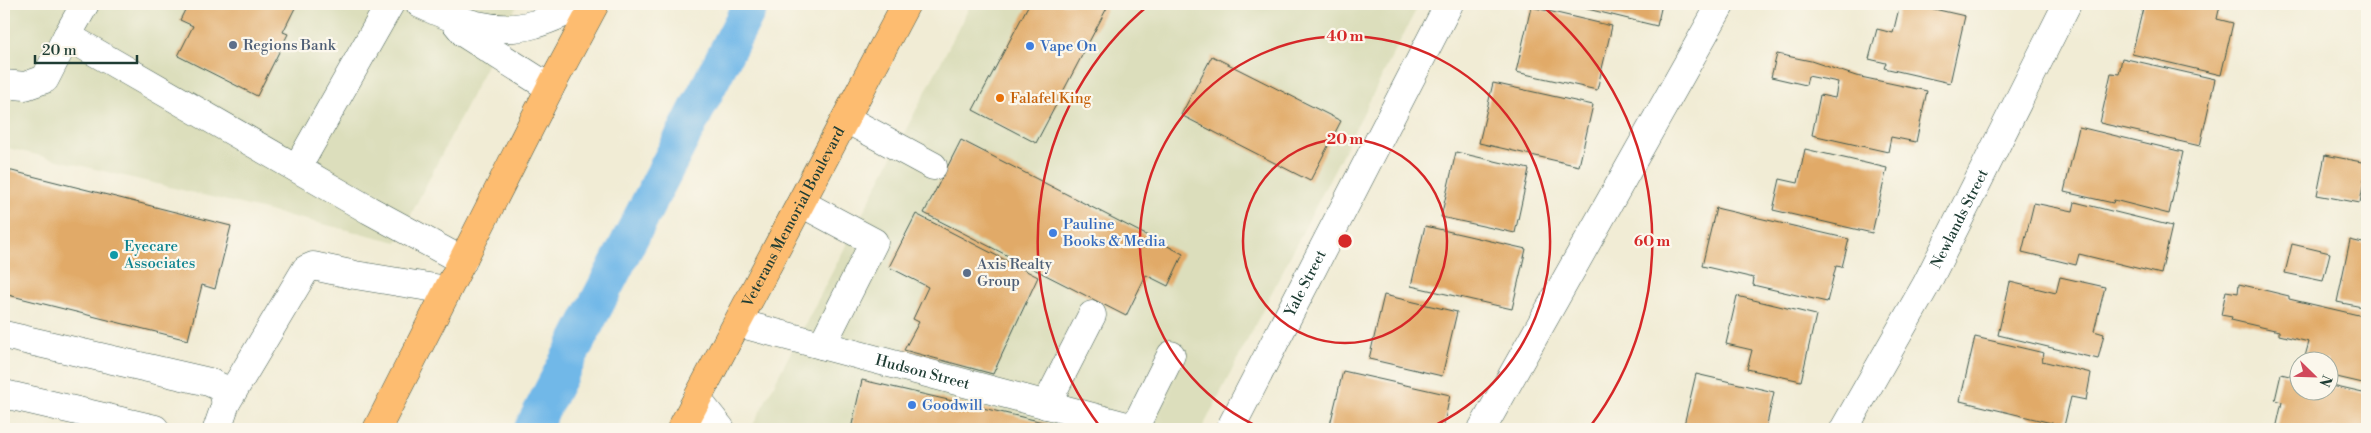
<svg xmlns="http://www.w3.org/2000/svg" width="2371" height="433" viewBox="0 0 2371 433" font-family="'Libre Bodoni',serif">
  <rect width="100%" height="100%" fill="#fbf7ec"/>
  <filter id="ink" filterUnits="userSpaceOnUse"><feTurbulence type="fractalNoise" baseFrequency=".02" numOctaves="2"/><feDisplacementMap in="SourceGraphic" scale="10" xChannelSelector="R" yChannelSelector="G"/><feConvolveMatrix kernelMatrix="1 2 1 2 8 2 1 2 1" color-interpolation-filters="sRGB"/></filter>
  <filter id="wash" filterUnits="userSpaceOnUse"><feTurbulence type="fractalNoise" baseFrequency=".0096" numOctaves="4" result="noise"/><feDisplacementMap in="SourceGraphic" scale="20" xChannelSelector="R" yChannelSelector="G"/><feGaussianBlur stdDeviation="1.12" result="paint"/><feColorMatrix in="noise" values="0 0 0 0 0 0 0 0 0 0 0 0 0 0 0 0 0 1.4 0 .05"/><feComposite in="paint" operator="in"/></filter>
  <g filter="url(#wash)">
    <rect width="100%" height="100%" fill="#f1ecd5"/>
    <g fill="#dcdebc">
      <polygon points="4,4 518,4 397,242 4,147"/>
      <polygon points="971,4 1419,4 1202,429 751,429"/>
    </g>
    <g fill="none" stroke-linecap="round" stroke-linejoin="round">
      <polyline stroke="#71b8e8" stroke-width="36" points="532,429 751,4"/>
    </g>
    <g id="blocks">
      <g fill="#e1aa68">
        <polygon points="188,4 297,4 283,32 288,34 257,96 178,56 193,26 180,20"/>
        <polygon points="1029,4 1109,4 1036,143 973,110"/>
        <polygon points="1567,4 1662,4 1657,26"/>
        <polygon points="1900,4 1912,4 1965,16 1950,83 1884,68 1886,63 1869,59 1877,29 1893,33"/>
        <polygon points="2144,4 2220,5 2217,19 2233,23 2221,75 2132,54"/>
        <polygon points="1531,7 1612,26 1597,90 1516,72"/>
        <polygon points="1777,54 1811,61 1856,76 1927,91 1916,142 1891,137 1888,152 1812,135 1820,95 1835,98 1838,82 1808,76 1806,85 1771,77"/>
        <polygon points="1212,56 1341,121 1310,181 1181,115"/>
        <polygon points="2122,58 2215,79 2200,146 2100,123 2111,73 2119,74"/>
        <polygon points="1493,83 1593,105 1579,166 1479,143"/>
        <polygon points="2079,127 2183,152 2169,214 2114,200 2113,203 2064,192"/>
        <polygon points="961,140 1183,254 1168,286 1146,275 1126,316 924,213"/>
        <polygon points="1805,149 1887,168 1872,233 1773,210 1780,179 1798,183"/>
        <polygon points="1456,152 1529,169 1515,233 1441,217"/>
        <polygon points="2325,155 2367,163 2360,203 2317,195"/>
        <polygon points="4,169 231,226 215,289 202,285 188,340 4,294"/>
        <polygon points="2075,202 2172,226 2161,274 2079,254 2076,265 2022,252 2034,203 2073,211"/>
        <polygon points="1716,208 1849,239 1842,267 1836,266 1827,302 1753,285 1754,278 1702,266"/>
        <polygon points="916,214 1038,277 993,374 904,350 919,322 913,319 928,287 889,267"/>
        <polygon points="1425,226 1526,249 1512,309 1411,286"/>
        <polygon points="2350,240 2367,244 2367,308 2337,302"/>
        <polygon points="2292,244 2330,253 2323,281 2285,273"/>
        <polygon points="2060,277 2105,287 2094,331 2104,334 2098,359 1998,335 2010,282 2056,293"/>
        <polygon points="2239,284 2289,296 2289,299 2367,317 2367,384 2328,375 2328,360 2304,360 2309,342 2279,335 2279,331 2231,320 2232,317 2221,315 2226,291 2238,293"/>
        <polygon points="1384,295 1457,312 1442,376 1369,359"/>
        <polygon points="1737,296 1816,315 1801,381 1747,369 1752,350 1726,344"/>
        <polygon points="1975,337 2044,353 2042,361 2091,373 2086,400 2071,397 2064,426 1960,401"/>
        <polygon points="1343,371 1450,395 1443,429 1329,429"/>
        <polygon points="1696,374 1774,392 1766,429 1683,429"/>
        <polygon points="2281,374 2298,378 2298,390 2328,390 2328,385 2367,394 2367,429 2276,429 2282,402 2275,400"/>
        <polygon points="862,380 1069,428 1069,429 851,429"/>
      </g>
    </g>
  </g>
  <g filter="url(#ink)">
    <use href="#blocks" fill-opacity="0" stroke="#3e574c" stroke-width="1"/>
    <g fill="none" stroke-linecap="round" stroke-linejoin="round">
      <g stroke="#3e574c" stroke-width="29">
        <g id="minor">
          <polyline points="85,4 67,36 369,210 463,261"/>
          <path d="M420 4C456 21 496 36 535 24 553 19 569 10 586 4"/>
          <polyline points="456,23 465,34 550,88"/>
          <polyline points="4,84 25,86 45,79 67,36"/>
          <polyline points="846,119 933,166"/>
          <polyline points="297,168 390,4"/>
          <polyline points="801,203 874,242 822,345"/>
          <path id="s1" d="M738 323 1138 429"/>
          <polyline points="4,335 209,382 222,388 226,403"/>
          <polyline points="4,394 155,429"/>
          <polyline points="697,399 721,429"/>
          <polyline points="1046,405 1092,315"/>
          <polyline points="217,429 226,403 306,269 313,266 355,275 447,290"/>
          <polyline points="1134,429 1171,355"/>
          <path id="s2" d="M1230 429 1449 4"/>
          <polyline points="1482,429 1721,4"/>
          <path id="s3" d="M1844 429 1926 285 2067 4"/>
        </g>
      </g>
      <g stroke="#3e574c" stroke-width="29">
        <g id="major">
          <polyline points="377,429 550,88 595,4"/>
          <path id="s4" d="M681 429 906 4"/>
        </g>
      </g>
      <use href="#minor" stroke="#fff" stroke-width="28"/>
      <use href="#major" stroke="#fdbc70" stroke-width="28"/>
    </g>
  </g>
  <g fill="none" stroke="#d62828" stroke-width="2.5">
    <circle cx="1345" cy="241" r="102"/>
    <path d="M1263 429A205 205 0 1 1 1427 429"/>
    <path d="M1101 428A307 307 0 0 1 1150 4M1540 4A307 307 0 0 1 1589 428"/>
  </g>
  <g fill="#5c6f8a" stroke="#fbf7ec" stroke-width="2">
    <circle cx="233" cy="45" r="5"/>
    <circle cx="967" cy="273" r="5"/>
  </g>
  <g fill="#3f7fe0" stroke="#fbf7ec" stroke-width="2">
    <circle cx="1030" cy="46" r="5"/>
    <circle cx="1053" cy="233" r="5"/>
    <circle cx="912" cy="405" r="5"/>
  </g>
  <circle fill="#e8710a" stroke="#fbf7ec" stroke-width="2" cx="1000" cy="98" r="5"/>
  <circle fill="#0f9aa8" stroke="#fbf7ec" stroke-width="2" cx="114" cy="255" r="5"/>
  <g text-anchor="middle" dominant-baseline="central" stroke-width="4.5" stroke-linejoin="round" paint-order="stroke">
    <g font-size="15" fill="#4e5e75" stroke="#fbf7ec" text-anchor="start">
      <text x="243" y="45">Regions Bank</text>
      <text x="977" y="264">Axis Realty<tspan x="977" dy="17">Group</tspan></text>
    </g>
    <g font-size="15" fill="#366cbe" stroke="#fbf7ec" text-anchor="start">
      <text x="1040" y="46">Vape On</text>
      <text x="1063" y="224">Pauline<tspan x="1063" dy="17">Books &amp; Media</tspan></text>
      <text x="922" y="405">Goodwill</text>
    </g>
    <g font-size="15" fill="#c56008" stroke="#fbf7ec" text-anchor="start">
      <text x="1010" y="98">Falafel King</text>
    </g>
    <g font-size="15" fill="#1f3d34" stroke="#fbf7ec">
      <text stroke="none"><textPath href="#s4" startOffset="240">Veterans Memorial Boulevard</textPath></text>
      <text stroke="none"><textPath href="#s3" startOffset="240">Newlands Street</textPath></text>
      <text stroke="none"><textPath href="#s2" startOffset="164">Yale Street</textPath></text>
      <text stroke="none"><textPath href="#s1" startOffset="191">Hudson Street</textPath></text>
    </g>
    <g font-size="15" fill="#0d838f" stroke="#fbf7ec" text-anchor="start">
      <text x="124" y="246">Eyecare<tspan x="124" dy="17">Associates</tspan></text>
    </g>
  </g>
  <circle cx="1345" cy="241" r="8" fill="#d62828" stroke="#fbf7ec" stroke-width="2.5"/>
  <g font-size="15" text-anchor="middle" font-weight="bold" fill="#d62828" stroke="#fbf7ec" stroke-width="4.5" stroke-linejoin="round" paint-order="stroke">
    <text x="1345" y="41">40 m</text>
    <text x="1345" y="144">20 m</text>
    <text x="1652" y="246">60 m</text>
  </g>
  <rect width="2371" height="433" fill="none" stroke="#fbf7ec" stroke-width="20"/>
  <g transform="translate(2314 376) rotate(113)"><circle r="24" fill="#fbf7ec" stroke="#a3ada2"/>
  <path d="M0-4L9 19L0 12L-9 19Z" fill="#d1495b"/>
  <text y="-8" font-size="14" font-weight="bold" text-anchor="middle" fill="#1f3d34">N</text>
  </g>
  <path d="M35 55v8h102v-8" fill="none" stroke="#1f3d34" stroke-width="2.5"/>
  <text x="42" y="55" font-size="15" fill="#1f3d34" stroke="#fbf7ec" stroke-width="4" paint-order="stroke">20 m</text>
</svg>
